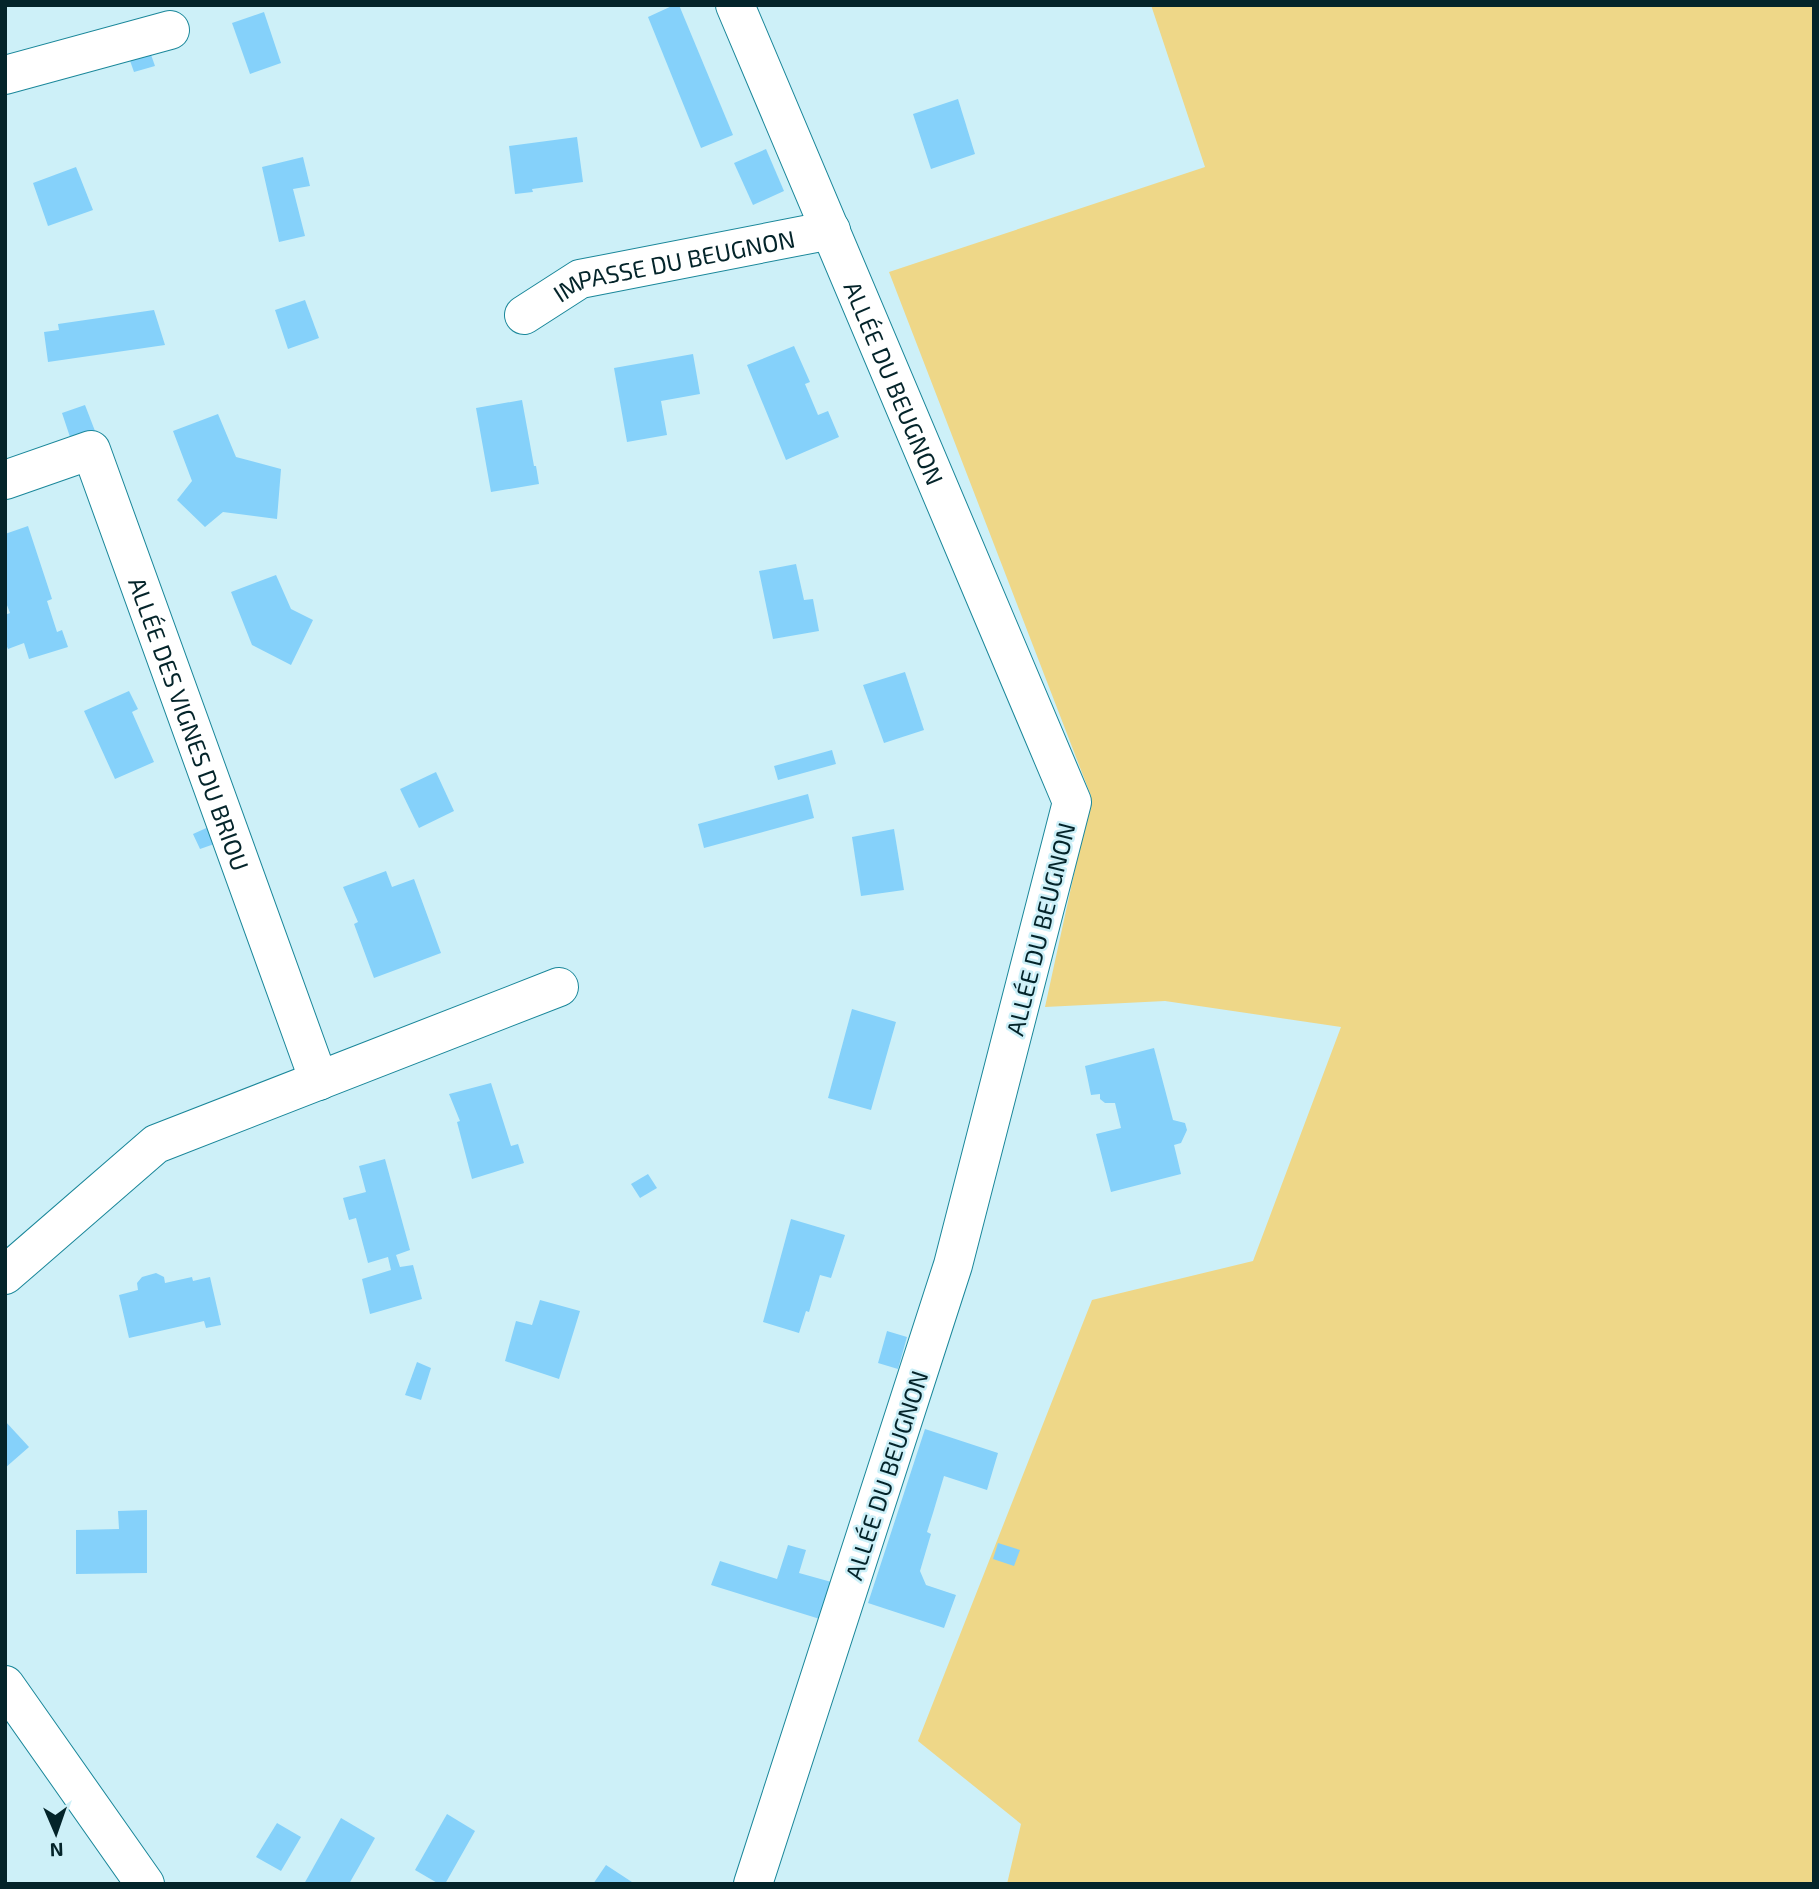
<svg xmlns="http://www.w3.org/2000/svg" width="1819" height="1889" viewBox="0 0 1819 1889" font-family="'Exo 2',sans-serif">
  <rect width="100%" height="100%" fill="#cdf0f8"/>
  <polygon fill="#eed788" points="1151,5 1814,5 1814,1884 1007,1884 1021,1824 918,1741 1092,1300 1253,1261 1341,1027 1165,1001 1045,1007 1091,796 889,272 1205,167"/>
  <g fill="#85d1fa">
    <polygon points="674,5 679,5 733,135 701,148 648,17"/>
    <polygon points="264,12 281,63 250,74 232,23"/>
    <polygon points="149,49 155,66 134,72 128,55"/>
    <polygon points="958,99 975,154 931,169 913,114"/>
    <polygon points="577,137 583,182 532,189 533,192 515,194 509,146"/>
    <polygon points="766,149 784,191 753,205 734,163"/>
    <polygon points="303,157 310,186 293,189 305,236 279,242 262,167"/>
    <polygon points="76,167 93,210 48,226 33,183"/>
    <polygon points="305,300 319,338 288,349 275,310"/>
    <polygon points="154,310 165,345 48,362 44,332 59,330 58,324"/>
    <polygon points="794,346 810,382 805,384 818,415 828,411 839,437 786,460 747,365"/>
    <polygon points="693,354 700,394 661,401 667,435 627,442 614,368"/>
    <polygon points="522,400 534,466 536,466 539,484 491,492 476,408"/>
    <polygon points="85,405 95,431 71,440 62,413"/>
    <polygon points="218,414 236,457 281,469 277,519 223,512 205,527 177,500 192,481 173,431"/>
    <polygon points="28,526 52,599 47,601 57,632 62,630 68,647 29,659 24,643 8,649 5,642 5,615 10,613 5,600 5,534"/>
    <polygon points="796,564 804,600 813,599 819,631 773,639 759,571"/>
    <polygon points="276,575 291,609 313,620 291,665 252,645 231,592"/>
    <polygon points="905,672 924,730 884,743 863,685"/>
    <polygon points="129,691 138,709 132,712 154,762 115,779 84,711"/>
    <polygon points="832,750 836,764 778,780 774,766"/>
    <polygon points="436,772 454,811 419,828 400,789"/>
    <polygon points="808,794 814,818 704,848 698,824"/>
    <polygon points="213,825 220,842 200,849 193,834"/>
    <polygon points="894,829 904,890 861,896 852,837"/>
    <polygon points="386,871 392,887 414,879 441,953 374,978 354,924 358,922 343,887"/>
    <polygon points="852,1009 896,1022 871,1110 828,1098"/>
    <polygon points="1154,1048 1173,1120 1185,1123 1187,1130 1181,1143 1174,1145 1181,1174 1111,1192 1096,1134 1121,1128 1115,1103 1105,1103 1100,1099 1100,1094 1091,1095 1085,1066"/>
    <polygon points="491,1083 511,1146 518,1144 524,1163 472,1179 457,1122 460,1121 449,1094"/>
    <polygon points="385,1159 410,1250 396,1255 400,1267 413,1265 422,1299 370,1314 362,1279 391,1270 388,1257 368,1263 356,1218 349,1220 343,1198 366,1192 359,1166"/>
    <polygon points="648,1174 657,1188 640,1198 631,1184"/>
    <polygon points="791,1219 845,1235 831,1278 820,1275 809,1312 806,1311 799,1333 763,1322"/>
    <polygon points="156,1273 164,1277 165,1283 192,1277 193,1281 210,1277 221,1325 206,1328 204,1321 129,1338 119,1295 138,1290 137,1283 142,1277"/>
    <polygon points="540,1300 580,1311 559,1379 505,1361 516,1321 532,1325"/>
    <polygon points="887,1331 907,1337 898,1369 878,1363"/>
    <polygon points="417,1362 431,1368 421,1400 405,1395"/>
    <polygon points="5,1421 29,1447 5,1468"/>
    <polygon points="925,1429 998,1453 987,1490 944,1476 933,1513 927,1532 931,1534 920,1571 926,1585 956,1595 944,1628 868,1603"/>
    <polygon points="147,1510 147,1573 76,1574 76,1530 119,1529 118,1511"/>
    <polygon points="998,1543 1020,1550 1014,1566 993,1559"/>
    <polygon points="788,1545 806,1550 799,1573 835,1583 823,1620 711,1585 720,1561 777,1579"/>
    <polygon points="447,1814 475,1831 445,1884 439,1884 415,1870"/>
    <polygon points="341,1818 375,1838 349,1884 304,1884"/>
    <polygon points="277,1823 301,1837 281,1871 256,1857"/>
    <polygon points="606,1865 635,1884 593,1884"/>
  </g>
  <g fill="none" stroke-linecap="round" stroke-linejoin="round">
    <g stroke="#1a879a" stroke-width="40">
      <g id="minor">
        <path id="s1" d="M735 5 1072 802 953 1265 753 1884"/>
        <polyline points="5,75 170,30"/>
        <path id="s2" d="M524 315 580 279 831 230"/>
        <path id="s3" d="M5 480 91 450 319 1081"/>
        <polyline points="5,1275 156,1144 559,987"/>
        <polyline points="5,1685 145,1884"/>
      </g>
    </g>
    <use href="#minor" stroke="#fff" stroke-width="38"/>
  </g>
  <g text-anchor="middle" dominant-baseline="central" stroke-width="5" stroke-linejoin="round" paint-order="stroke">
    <g font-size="24" fill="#04242a" stroke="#cdf0f8">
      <text stroke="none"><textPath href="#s2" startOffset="161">IMPASSE DU BEUGNON</textPath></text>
      <text stroke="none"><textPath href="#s1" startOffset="410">ALLÉE DU BEUGNON</textPath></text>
      <text stroke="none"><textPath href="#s3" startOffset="382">ALLÉE DES VIGNES DU BRIOU</textPath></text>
      <text transform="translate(1040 929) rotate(-76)">ALLÉE DU BEUGNON</text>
      <text transform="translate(886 1475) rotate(-72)">ALLÉE DU BEUGNON</text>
    </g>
  </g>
  <rect width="1819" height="1889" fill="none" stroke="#04242a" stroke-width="14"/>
  <g transform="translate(56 1833) rotate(178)" stroke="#cdf0f8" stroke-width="5" paint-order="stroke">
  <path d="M0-5L12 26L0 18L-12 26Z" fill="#04242a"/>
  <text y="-10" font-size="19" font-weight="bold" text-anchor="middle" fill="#04242a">N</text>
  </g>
</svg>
